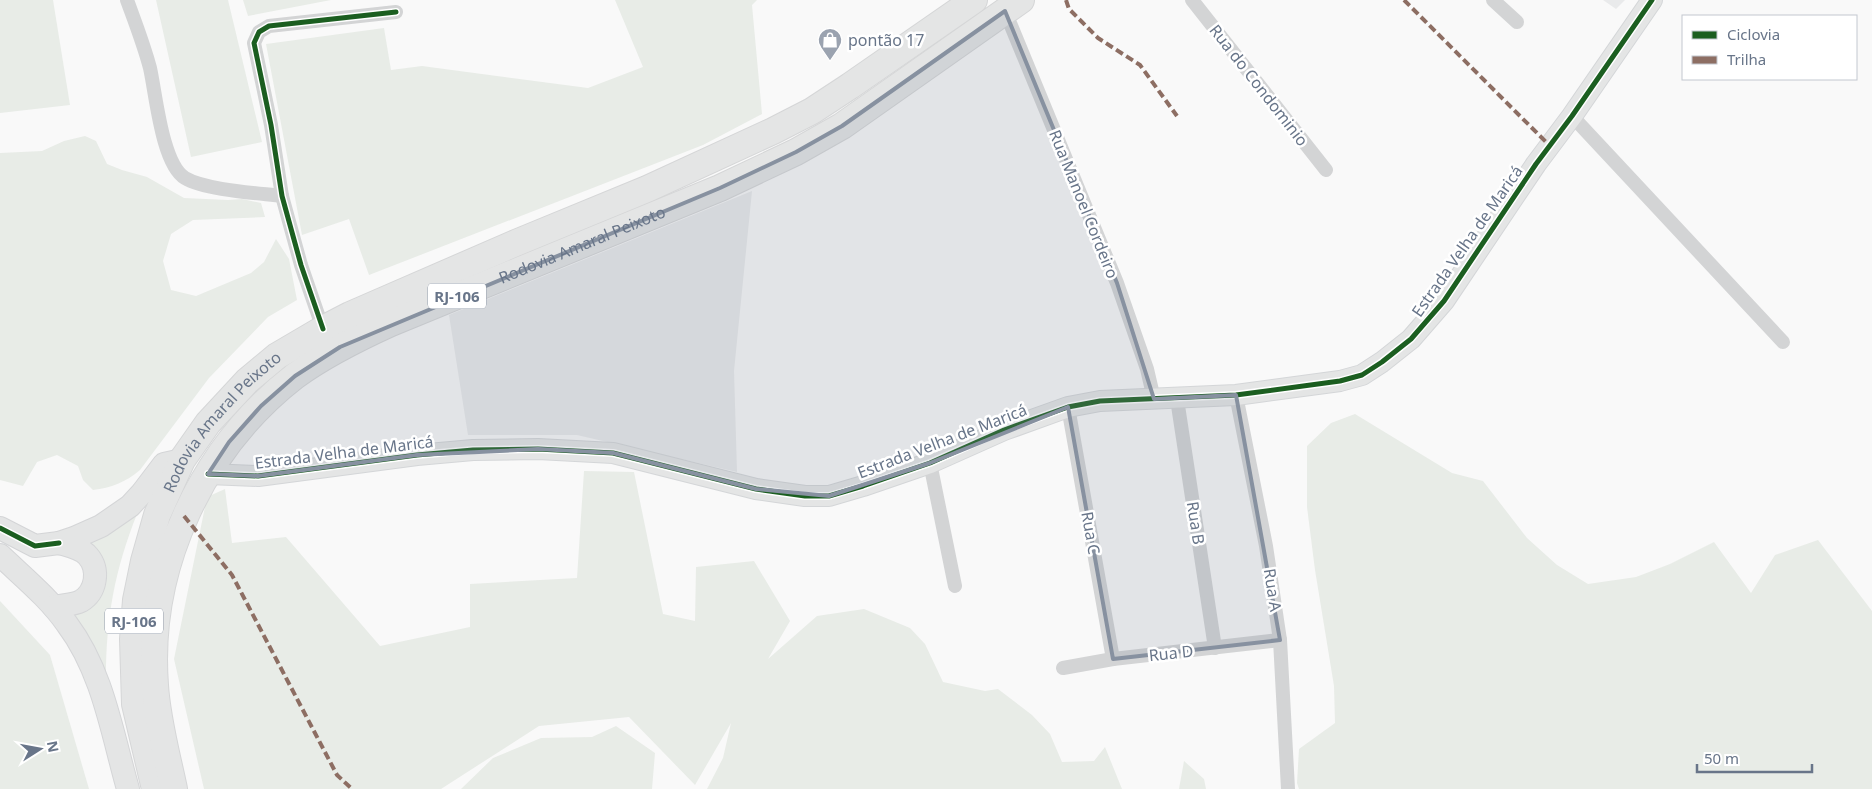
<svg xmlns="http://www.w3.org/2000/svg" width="1872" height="789" viewBox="0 0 1872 789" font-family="'Noto Sans',sans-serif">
  <rect width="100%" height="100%" fill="#f9f9f9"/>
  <g fill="#e9eaeb">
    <polygon points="1603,0 1625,0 1616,9"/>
    <polygon points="752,191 734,371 737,472 577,435 468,435 449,315"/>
  </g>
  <g fill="#e8ece7">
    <polygon points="0,0 53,0 70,105 0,113"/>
    <polygon points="156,0 228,0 262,142 191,157"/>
    <polygon points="243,0 331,0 248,16"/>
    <polygon points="615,0 757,0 752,5 762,114 703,145 369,275 349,219 302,235 266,44 384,28 391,70 422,66 588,88 643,67"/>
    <path d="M85 136 96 141 107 164 122 170 147 177 184 198 228 200 242 199 261 203 265 217 193 220 171 234 163 261 171 290 196 296 251 273 264 262 276 239 289 259 297 300 268 317 209 378 140 470C126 482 111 488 93 490L83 480 78 466 57 455 37 462 23 486 0 480V153L42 151 64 141Z"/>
    <polygon points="1355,414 1452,473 1483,481 1527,538 1557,565 1588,584 1636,577 1670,564 1714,542 1751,593 1775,555 1818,540 1872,611 1872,789 1299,789 1297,783 1299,749 1335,723 1334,686 1315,570 1307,507 1307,446 1331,423"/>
    <polygon points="584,471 634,472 663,614 695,621 696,567 754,561 790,621 768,659 817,616 864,609 910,628 925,644 943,682 985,691 998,689 1032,715 1050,734 1062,762 1094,761 1105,747 1122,789 707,789 723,758 731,723 695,785 629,717 539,726 441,789 204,789 174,659 207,497 225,489 232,543 286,537 380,646 470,627 470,584 577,578"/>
    <path d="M137 514C115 569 106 618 106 677L69 614 86 609 87 541 112 532Z"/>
    <polygon points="0,601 50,655 89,789 0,789"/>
    <polygon points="616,726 655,753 652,789 461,789 493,758 541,738 592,737"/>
    <polygon points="1184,761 1204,779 1206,789 1179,789"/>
  </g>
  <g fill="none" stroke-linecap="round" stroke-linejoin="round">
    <g stroke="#d4d6d8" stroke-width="22">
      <polyline id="secondary" points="208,474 258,476 417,455 473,450 538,449 613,453 756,489 805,496 829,496 863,486 930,463 1004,430 1068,407 1100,401 1236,395 1340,381 1362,375 1382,362 1411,339 1444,301 1536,164 1572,116 1652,0"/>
    </g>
    <g stroke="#d4d5d7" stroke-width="24">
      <g id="primary">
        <polyline points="0,528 35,546 59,543 74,538 101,526 130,506 142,493 164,464 182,460"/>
        <path d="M0 555C23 577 49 598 67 624 103 672 112 733 128 789"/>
        <path d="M54 607C63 605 73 605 81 601 96 592 100 570 88 556 81 548 69 546 59 543"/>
      </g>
    </g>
    <g stroke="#d5d6d7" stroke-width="28">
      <g id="highway">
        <path id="s1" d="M155 789 135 704 133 639 136 600 144 561 157 515 182 460 208 423 247 381 277 356 323 329 350 315 518 242 647 189 773 131 812 111 850 86 974 0"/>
        <path id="s2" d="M174 789C167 755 157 720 155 685 146 567 202 448 295 376 325 354 358 338 391 323L720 188 796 152 842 126 1021 0"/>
      </g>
    </g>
    <g stroke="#d3d4d5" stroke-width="14">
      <path d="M127 0C135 22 144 45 150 68 156 95 162 164 185 178 205 190 257 193 282 196"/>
      <polyline points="1192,0 1326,170"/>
      <polyline points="1493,0 1517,22"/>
      <polyline points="1005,11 1117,283 1147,369 1154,399"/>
      <polyline points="1572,116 1783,342"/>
      <polyline points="323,329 301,265 282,196 271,125 254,43 259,32 269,26 396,12"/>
      <polyline points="1236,395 1266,546 1280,640 1288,789"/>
      <polyline points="1177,399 1215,648"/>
      <polyline points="1068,407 1113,659"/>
      <polyline points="930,463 955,586"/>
      <polyline points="1063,668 1113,659 1280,640"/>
    </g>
    <use href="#secondary" stroke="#e4e5e5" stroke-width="20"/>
    <use href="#primary" stroke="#e4e5e5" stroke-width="22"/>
    <use href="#highway" stroke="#e4e5e5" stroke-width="26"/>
    <g stroke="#8d6e63" stroke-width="4" stroke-dasharray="8 4" stroke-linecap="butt">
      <polyline points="1066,0 1069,9 1098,38 1140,65 1177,116"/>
      <polyline points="1404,0 1550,146"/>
      <polyline points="184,516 232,575 337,775 352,789"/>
    </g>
    <g stroke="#fff" stroke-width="8">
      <g id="cycleway">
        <polyline points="323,329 301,265 282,196 271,125 254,43 259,32 269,26 396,12"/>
        <polyline points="208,474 258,476 417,455 473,450 538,449 613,453 756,489 805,496 829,496 863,486 930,463 1004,430 1068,407 1100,401 1236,395 1340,381 1362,375 1382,362 1411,339 1444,301 1536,164 1572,116 1652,0"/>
        <polyline points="0,528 35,546 59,543"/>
      </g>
    </g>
    <use href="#cycleway" stroke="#1b5e20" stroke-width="5"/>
  </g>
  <path fill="#8791a0" fill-opacity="0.2" stroke="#8791a0" stroke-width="4" stroke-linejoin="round" d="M1005 11 1117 283 1154 399 1236 395 1280 640 1113 659 1068 407 930 463 829 496 756 489 613 453 538 449 417 455 258 476 208 474 229 442 261 406 295 376 340 347 720 188 796 152 842 126Z"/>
  <defs>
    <g id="shop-pin" transform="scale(1.25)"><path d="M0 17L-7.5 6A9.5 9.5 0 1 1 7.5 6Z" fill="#9ba3b0" stroke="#fff"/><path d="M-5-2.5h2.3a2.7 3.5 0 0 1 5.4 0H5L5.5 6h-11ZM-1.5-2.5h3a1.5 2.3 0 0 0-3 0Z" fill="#fff"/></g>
  </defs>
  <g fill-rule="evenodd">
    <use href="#shop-pin" x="830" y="40"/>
  </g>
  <g text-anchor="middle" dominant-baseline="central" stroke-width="5" stroke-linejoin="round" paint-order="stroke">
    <g fill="#fff" stroke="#959eac" stroke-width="1">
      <rect x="428" y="283.5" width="58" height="25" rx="4"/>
      <rect x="105" y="608.5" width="58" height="25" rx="4"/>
    </g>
    <g font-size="15" font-weight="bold" fill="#687589">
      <text x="457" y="296">RJ-106</text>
      <text x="134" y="621">RJ-106</text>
    </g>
    <g font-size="16" fill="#687589" stroke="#fff" text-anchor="start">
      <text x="848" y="40">pontão 17</text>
    </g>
    <g font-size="16" fill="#687589" stroke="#fff">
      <text transform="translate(1259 85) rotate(52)">Rua do Condominio</text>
      <text transform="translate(1084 204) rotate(68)">Rua Manoel Cordeiro</text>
      <text transform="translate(1467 241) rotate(-55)">Estrada Velha de Maricá</text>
      <text stroke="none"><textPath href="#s2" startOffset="775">Rodovia Amaral Peixoto</textPath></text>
      <text stroke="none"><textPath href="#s1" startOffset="394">Rodovia Amaral Peixoto</textPath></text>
      <text transform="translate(942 441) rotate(-21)">Estrada Velha de Maricá</text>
      <text transform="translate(344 452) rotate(-7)">Estrada Velha de Maricá</text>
      <text transform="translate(1196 523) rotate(81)">Rua B</text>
      <text transform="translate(1091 533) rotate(80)">Rua C</text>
      <text transform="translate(1273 590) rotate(81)">Rua A</text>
      <text transform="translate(1171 653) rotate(-6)">Rua D</text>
    </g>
  </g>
  <rect x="1682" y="15" width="175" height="65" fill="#ffffff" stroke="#c3c8d0"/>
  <rect x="1692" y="31" width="25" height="8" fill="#1b5e20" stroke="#c3c8d0"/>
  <text x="1727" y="40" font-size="15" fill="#687589">Ciclovia</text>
  <rect x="1692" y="56" width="25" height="8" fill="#8d6e63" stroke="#c3c8d0"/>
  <text x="1727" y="65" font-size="15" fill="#687589">Trilha</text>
  <g transform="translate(40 749) rotate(79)" stroke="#ffffff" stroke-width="4" paint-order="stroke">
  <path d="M0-4L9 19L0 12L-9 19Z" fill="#687589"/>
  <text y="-8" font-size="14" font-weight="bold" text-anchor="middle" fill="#687589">N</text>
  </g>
  <path d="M1697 764v8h115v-8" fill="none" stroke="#687589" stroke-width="2.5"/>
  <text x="1704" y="764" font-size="15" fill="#687589" stroke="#ffffff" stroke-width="4" paint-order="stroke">50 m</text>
</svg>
